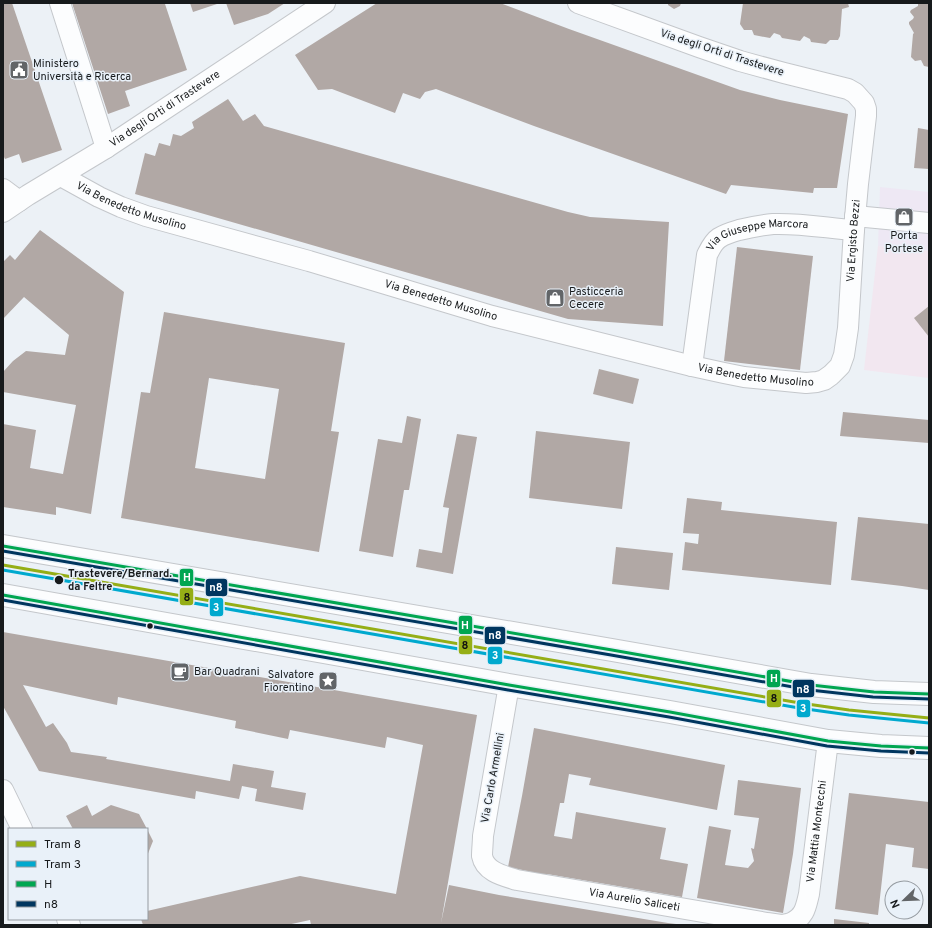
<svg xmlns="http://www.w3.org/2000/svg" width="932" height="928" viewBox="0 0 932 928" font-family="Overpass,sans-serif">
  <rect width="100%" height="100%" fill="#ecf1f6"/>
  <polygon fill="#eee8f4" points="880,187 929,192 929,251 878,246"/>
  <polygon fill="#f2e7f0" points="878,246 929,251 929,378 864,370"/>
  <g fill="#b1a8a5" fill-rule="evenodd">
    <polygon points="3,3 12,3 62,150 22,163 19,154 5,159 3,155"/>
    <polygon points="72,3 169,3 165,4 187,70 125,91 130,106 108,114"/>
    <polygon points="190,3 220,3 193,12"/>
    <polygon points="226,3 285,3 268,14 234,25"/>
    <polygon points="377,3 500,3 569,29 740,90 780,100 848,114 837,188 814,188 813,193 731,185 726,194 534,126 436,89 425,92 420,99 403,93 395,113 332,89 318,90 295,55"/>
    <polygon points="668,3 681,3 680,6 674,9 668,5"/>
    <polygon points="743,3 848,3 849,7 842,9 840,36 838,40 830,40 826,44 811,42 810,39 804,36 800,41 782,38 780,35 774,33 770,38 754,35 752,30 744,30 740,24"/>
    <polygon points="918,3 929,3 929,67 924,66 921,60 915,61 911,57 913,34 914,33 909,24 909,22 913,19 914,17 910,12 911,10 918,6"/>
    <polygon points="228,99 243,121 255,114 264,126 568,212 590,217 669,222 663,326 568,319 135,194 145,153 155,156 159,143 170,146 173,134 181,136 194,128 192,122"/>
    <polygon points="918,128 929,130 929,169 914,168"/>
    <polygon points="40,230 124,292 91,514 56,507 56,515 3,507 3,424 36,430 30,468 63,474 76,405 3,392 3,372 13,361 26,351 65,355 69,335 24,297 3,319 3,262 10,255 15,260"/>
    <polygon points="737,247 813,256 800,370 724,361"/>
    <polygon points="929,306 929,337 914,318"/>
    <path d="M164 312 345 343 331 431 339 432 319 552 121 518 141 392 150 393ZM209 378 279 389 265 479 195 468Z"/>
    <polygon points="599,369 639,379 633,404 593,394"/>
    <polygon points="843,412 929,420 929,443 840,436"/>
    <polygon points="407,416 421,419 409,490 404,490 393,557 359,551 378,439 402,443"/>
    <polygon points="536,431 630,442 622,509 529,498"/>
    <polygon points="457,434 477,437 453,574 416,567 419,549 442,553 449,508 443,507"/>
    <polygon points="687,498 722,502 721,510 837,522 831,585 682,570 685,542 698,544 699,534 683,533"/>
    <polygon points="858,517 929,524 929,590 902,586 851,580"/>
    <polygon points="616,547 673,553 669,590 612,584"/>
    <polygon points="3,632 477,715 441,923 449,885 499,895 668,923 676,924 675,925 311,925 310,920 287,925 143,925 141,919 147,919 147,911 300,876 396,894 423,745 387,737 385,748 290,730 288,739 235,728 236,721 118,697 117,705 23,685 46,727 53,723 67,743 71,752 107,757 106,759 230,781 233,764 274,771 271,787 306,793 303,810 255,801 257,789 242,786 239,799 196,791 195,799 39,771 3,706"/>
    <polygon points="534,728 725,765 717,810 589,785 591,778 569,774 564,803 560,803 554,836 572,839 576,812 666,828 660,859 688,864 682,897 547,874 546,875 508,867 522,796"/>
    <polygon points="738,780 801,788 793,854 783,913 697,898 709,826 731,830 725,865 748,868 754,861 751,848 754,849 759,818 734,815"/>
    <polygon points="849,793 929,802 929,869 912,867 914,848 886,844 878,915 835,909"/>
    <polygon points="87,805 92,816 111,805 139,814 147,829 73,829 66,816"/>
    <polygon points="147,829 153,841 147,856"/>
    <polygon points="834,919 869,923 869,925 834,925"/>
  </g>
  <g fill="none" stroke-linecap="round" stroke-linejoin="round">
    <g stroke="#c4c7cb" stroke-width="22">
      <g id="street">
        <polyline points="60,3 106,148"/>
        <path id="s1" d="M61 176 99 197 121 207 146 216 309 261 492 316 692 366 724 373 744 377 806 383 817 382 824 380 831 375 840 366 844 355 848 328 854 230 858 184 866 116V109L864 103 855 93 848 89 784 73 740 61 699 47 578 3"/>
        <polyline points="3,189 19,201"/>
        <path id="s2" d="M3 212 28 195 106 148 325 3"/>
        <polyline points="855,216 929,223"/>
        <path id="s3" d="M692 366 707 255C710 249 713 242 719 238 725 234 732 232 739 230 751 227 762 225 773 224 800 223 827 228 854 230"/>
        <path id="s4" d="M509 685 483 836C483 842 482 849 482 856 485 872 504 876 517 880L767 923 781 925"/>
        <polyline points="3,790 22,829"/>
        <polyline points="67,919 70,925"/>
        <path id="s5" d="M782 925C785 924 789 924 791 923 805 917 806 906 809 894L828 741"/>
      </g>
    </g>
    <g stroke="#c4c7cb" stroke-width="24">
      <g id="secondary">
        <polyline points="3,546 612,650 811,685 874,692 929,694"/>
        <polyline points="3,595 509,685 670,712 828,741 881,746 929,748"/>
      </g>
    </g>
    <use href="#street" stroke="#fcfdfe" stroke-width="20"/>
    <use href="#secondary" stroke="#fcfdfe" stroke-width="22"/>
    <g stroke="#e9f1f9" stroke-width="6">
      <g id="bus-1">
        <polyline points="3,546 612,650 811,685 874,692 929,694"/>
        <polyline points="3,595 509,685 670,712 828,741 881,746 929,748"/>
      </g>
    </g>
    <g stroke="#e9f1f9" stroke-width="6">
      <g id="bus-2">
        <polyline points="3,551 611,655 810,690 873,697 929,699"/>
        <polyline points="3,600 508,690 669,717 827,746 881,751 929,753"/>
      </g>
    </g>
    <use href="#bus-1" stroke="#00a651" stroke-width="3"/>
    <use href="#bus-2" stroke="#00365f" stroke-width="3"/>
    <g stroke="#e9f1f9" stroke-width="6">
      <polyline id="tram-1" points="3,565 800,703 849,710 929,718"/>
    </g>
    <g stroke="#e9f1f9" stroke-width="6">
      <polyline id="tram-2" points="3,570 799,708 849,715 929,723"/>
    </g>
    <use href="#tram-1" stroke="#95ae16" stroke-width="3"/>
    <use href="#tram-2" stroke="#00a9ce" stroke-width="3"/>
  </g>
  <defs>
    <g id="civic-square" transform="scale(1)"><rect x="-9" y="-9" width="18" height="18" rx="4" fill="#626568" stroke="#e9f1f9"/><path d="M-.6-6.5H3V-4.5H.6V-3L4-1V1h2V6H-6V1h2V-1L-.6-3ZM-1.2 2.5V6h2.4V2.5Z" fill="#fff"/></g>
    <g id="shop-square" transform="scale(1)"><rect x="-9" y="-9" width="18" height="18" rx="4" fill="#626568" stroke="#e9f1f9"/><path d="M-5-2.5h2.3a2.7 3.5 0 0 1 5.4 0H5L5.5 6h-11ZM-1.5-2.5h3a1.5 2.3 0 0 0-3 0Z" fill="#fff"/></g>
    <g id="cafe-square" transform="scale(1)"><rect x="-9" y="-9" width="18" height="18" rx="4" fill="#626568" stroke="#e9f1f9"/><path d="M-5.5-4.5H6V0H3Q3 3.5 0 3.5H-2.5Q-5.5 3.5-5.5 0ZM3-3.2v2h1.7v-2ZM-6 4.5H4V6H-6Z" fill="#fff"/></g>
    <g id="sight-square" transform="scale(1)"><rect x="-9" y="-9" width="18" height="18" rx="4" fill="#626568" stroke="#e9f1f9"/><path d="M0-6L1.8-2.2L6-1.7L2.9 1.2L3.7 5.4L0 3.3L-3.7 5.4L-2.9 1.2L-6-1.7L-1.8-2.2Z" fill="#fff"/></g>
  </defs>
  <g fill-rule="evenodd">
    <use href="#civic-square" x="19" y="70"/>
    <use href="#shop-square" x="904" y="217"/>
    <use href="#shop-square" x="555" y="298"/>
    <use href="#cafe-square" x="180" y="672"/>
    <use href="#sight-square" x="328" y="681"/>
  </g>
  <g fill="#171a1c" stroke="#e9f1f9" stroke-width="1.5">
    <circle cx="59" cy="580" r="5"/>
    <circle cx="150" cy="626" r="3.5"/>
    <circle cx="912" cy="752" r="3.5"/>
  </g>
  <g text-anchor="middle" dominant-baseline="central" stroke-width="3" stroke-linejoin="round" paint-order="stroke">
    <g font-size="11" fill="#171a1c" stroke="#e9f1f9">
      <text transform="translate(722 53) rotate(18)">Via degli Orti di Trastevere</text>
      <text stroke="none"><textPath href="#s2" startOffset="192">Via degli Orti di Trastevere</textPath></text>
      <text stroke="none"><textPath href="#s1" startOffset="77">Via Benedetto Musolino</textPath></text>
      <text stroke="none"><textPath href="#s3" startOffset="171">Via Giuseppe Marcora</textPath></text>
      <text stroke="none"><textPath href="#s1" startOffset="942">Via Ergisto Bezzi</textPath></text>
      <text stroke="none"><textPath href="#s1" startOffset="401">Via Benedetto Musolino</textPath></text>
      <text stroke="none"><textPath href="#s1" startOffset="725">Via Benedetto Musolino</textPath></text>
      <text transform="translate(493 778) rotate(-80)">Via Carlo Armellini</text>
      <text stroke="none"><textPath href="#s5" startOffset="108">Via Mattia Montecchi</textPath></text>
      <text stroke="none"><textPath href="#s4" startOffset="337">Via Aurelio Saliceti</textPath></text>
    </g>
    <g font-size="11" fill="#171a1c" stroke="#e9f1f9" text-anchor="start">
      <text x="33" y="64">Ministero<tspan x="33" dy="13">Università e Ricerca</tspan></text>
      <text x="904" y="236" text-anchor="middle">Porta<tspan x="904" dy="13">Portese</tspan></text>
      <text x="569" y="292">Pasticceria<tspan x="569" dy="13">Cecere</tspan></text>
      <text x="194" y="672">Bar Quadrani</text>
      <text x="314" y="675" text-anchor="end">Salvatore<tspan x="314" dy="13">Fiorentino</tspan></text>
    </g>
    <g font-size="11" font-weight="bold" fill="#171a1c" stroke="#e9f1f9" text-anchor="start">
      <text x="68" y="574">Trastevere/Bernard.<tspan x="68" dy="13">da Feltre</tspan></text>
    </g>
  </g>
  <g stroke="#e9f1f9" stroke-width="1.5">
    <rect x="179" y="568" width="15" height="19" rx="4" fill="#00a651"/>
    <rect x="205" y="578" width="23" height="19" rx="4" fill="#00365f"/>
    <rect x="179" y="587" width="15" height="19" rx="4" fill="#95ae16"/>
    <rect x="209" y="597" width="15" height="20" rx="4" fill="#00a9ce"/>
    <rect x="458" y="615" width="15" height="20" rx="4" fill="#00a651"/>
    <rect x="484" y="626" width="22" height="19" rx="4" fill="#00365f"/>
    <rect x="458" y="635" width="15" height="20" rx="4" fill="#95ae16"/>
    <rect x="487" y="646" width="16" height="19" rx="4" fill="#00a9ce"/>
    <rect x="766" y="669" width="15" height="19" rx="4" fill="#00a651"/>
    <rect x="792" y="679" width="23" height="19" rx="4" fill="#00365f"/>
    <rect x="766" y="689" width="16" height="19" rx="4" fill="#95ae16"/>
    <rect x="796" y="699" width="15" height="19" rx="4" fill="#00a9ce"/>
  </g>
  <g font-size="11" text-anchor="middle" font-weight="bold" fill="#fff">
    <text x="187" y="581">H</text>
    <text x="216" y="591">n8</text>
    <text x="216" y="611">3</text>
    <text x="465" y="629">H</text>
    <text x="495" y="639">n8</text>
    <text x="495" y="659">3</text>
    <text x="774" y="682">H</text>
    <text x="803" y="693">n8</text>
    <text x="803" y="712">3</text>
  </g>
  <g font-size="11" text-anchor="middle" font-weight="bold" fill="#111">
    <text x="187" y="601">8</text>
    <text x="465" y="649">8</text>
    <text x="774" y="702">8</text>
  </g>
  <rect width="932" height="928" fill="none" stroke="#171a1c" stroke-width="8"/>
  <rect x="8" y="828" width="140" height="92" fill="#e9f1f9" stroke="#959ba1"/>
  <rect x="16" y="841" width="20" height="6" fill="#95ae16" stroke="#959ba1"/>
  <text x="44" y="848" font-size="12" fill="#171a1c">Tram 8</text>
  <rect x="16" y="861" width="20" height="6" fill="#00a9ce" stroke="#959ba1"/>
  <text x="44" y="868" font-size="12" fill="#171a1c">Tram 3</text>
  <rect x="16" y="881" width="20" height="6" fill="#00a651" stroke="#959ba1"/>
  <text x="44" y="888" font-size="12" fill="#171a1c">H</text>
  <rect x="16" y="901" width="20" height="6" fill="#00365f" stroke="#959ba1"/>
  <text x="44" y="908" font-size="12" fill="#171a1c">n8</text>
  <g transform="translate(904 900) rotate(247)"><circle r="19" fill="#e9f1f9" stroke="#959ba1"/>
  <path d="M0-3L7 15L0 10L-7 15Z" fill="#626568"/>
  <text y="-6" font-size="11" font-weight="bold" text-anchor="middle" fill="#171a1c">N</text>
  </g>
</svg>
